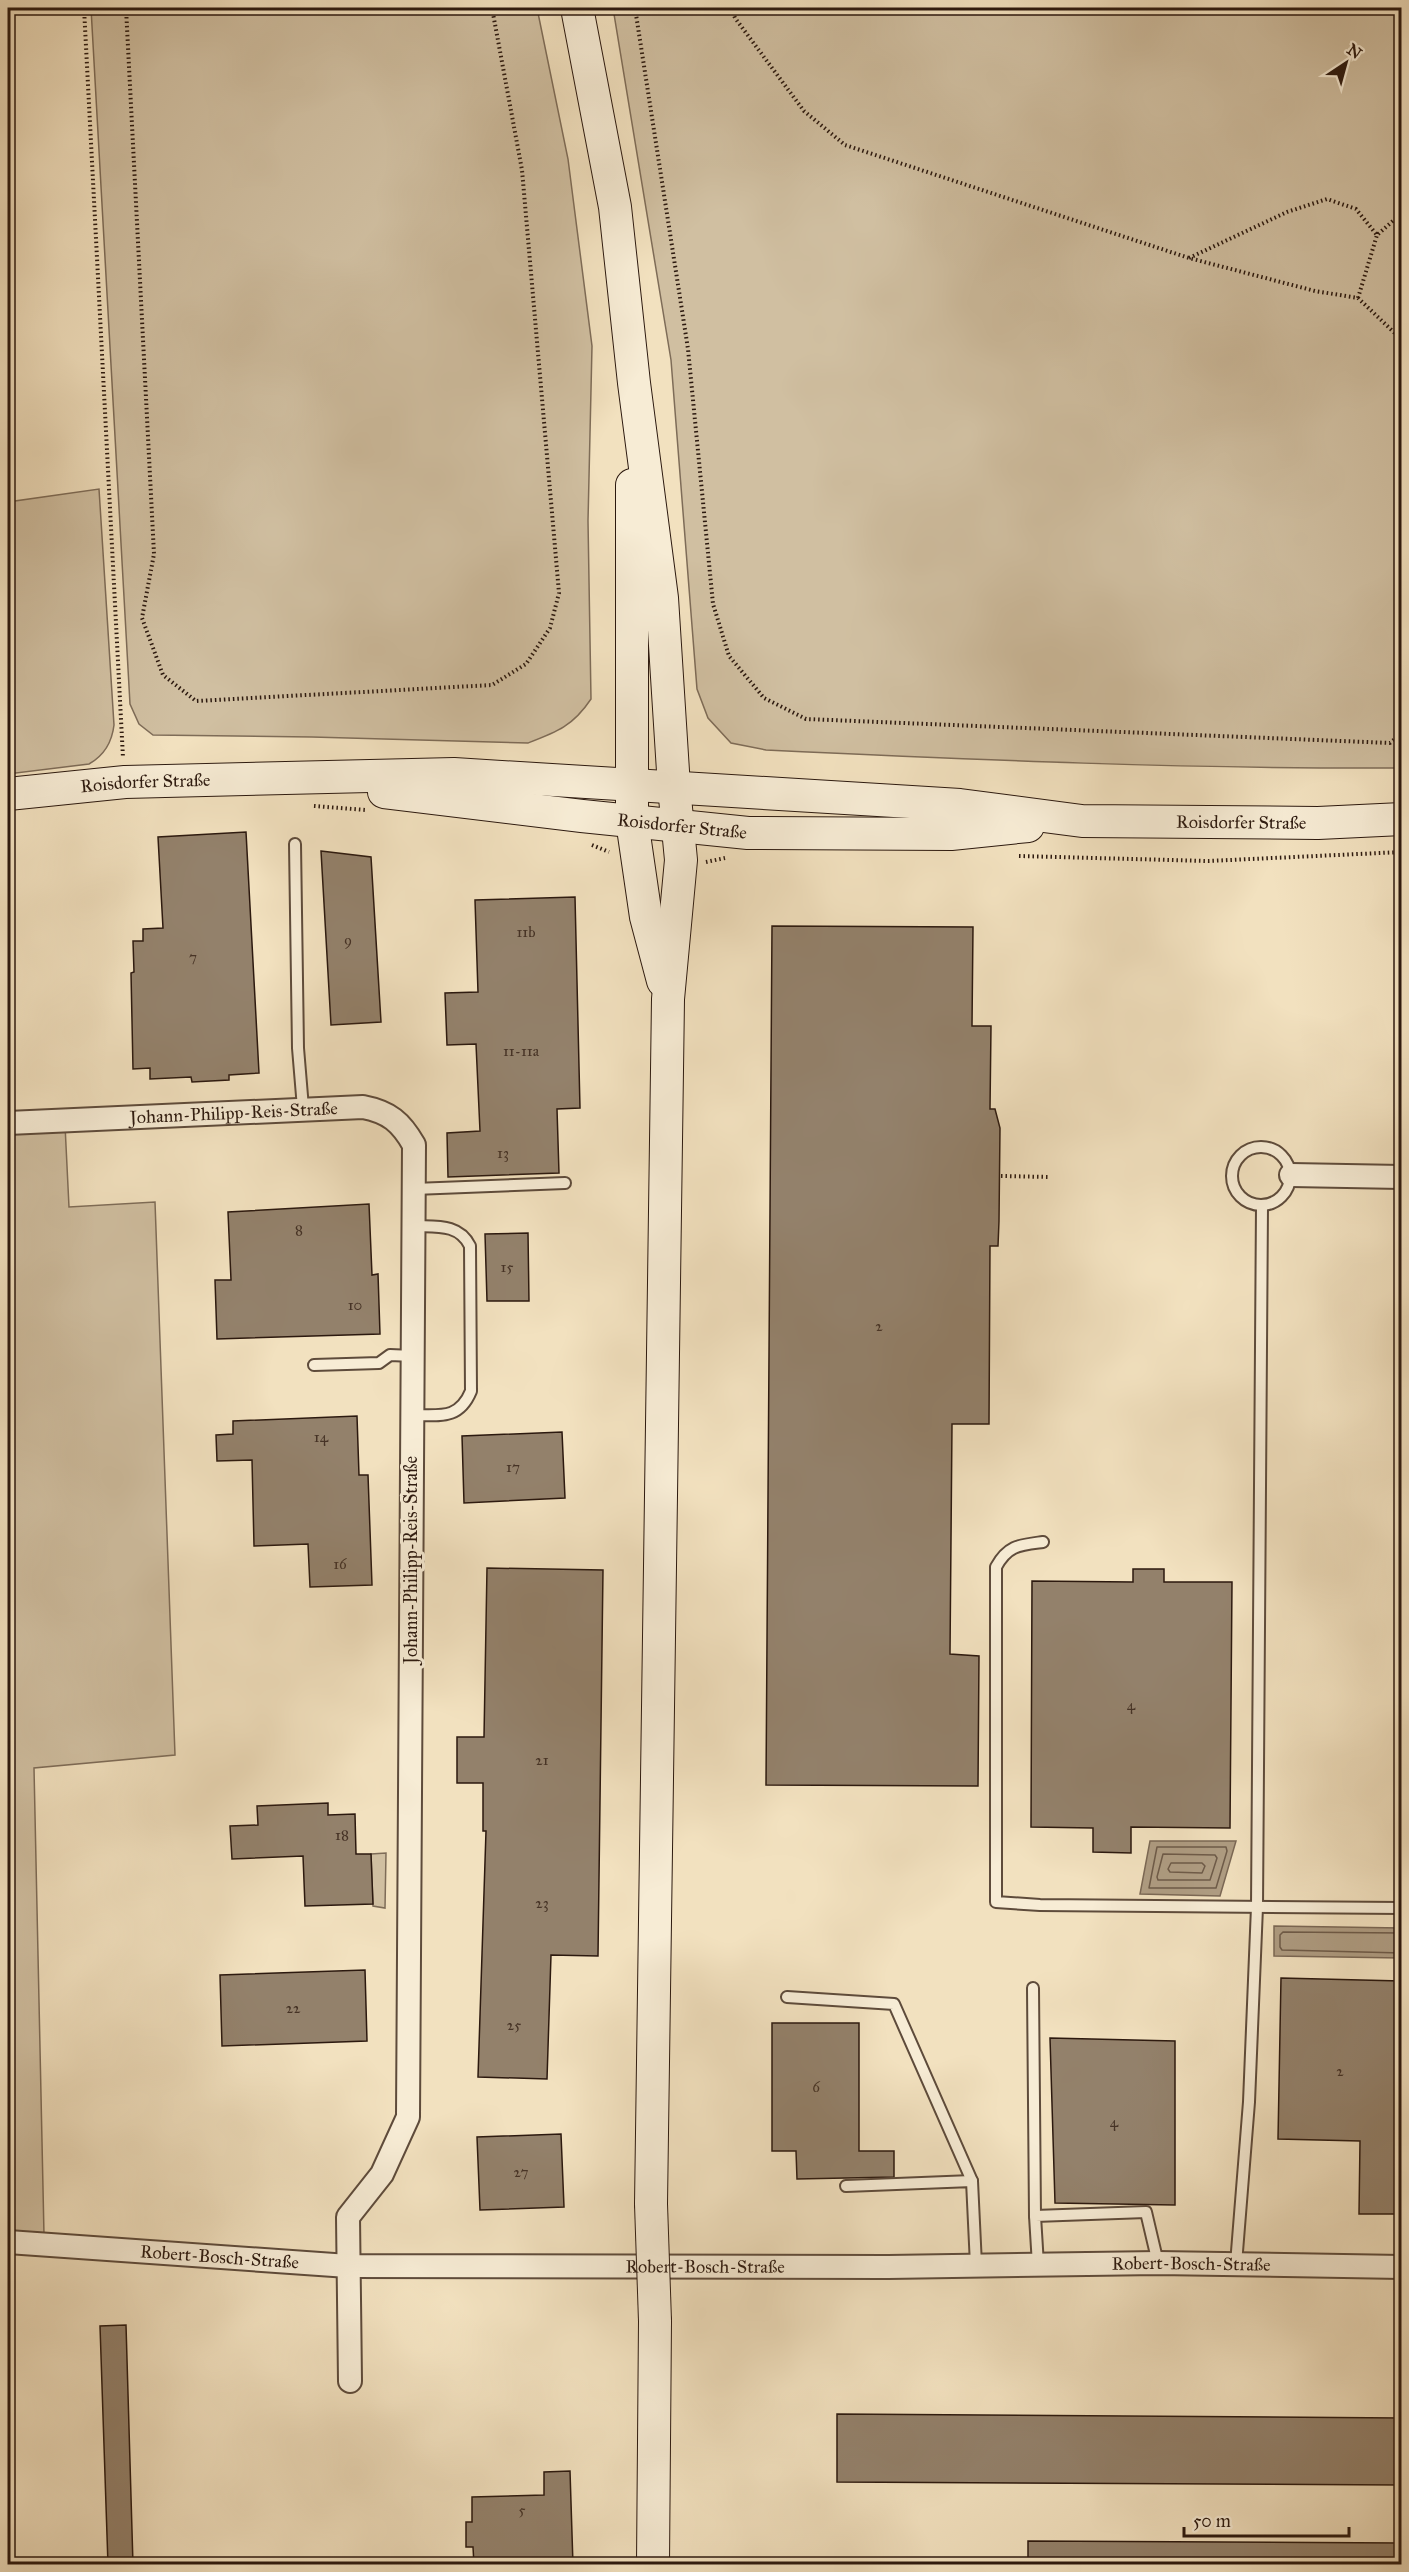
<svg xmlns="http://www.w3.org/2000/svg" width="1409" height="2572" viewBox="0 0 1409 2572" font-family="'IM FELL Great Primer',serif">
  <rect width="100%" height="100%" fill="#f2e1bf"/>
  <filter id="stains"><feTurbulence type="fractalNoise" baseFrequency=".00333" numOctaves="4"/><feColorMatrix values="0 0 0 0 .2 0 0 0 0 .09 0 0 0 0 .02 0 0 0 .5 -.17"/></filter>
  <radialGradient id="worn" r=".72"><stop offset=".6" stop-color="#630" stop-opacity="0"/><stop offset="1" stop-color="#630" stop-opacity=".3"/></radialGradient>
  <g fill="#d0bfa1" stroke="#7e6c58" stroke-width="1.5">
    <path d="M91 8H537L568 159 592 346 588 521 591 699C573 726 557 732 528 743L312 737 153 735 139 724 130 704Z"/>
    <path d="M613 8H1401V768C1189 769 978 760 766 750L731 743 708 718 697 689 671 360Z"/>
    <path d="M99 489 114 725C112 742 105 755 89 764L8 774V502Z"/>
    <polygon points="65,1125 69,1207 155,1202 175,1755 34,1768 44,2235 8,2230 8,1128"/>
    <polygon points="386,1853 385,1908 373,1906 371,1854"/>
  </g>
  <g fill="#af9d83" stroke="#7b6855" stroke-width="1.5">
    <polygon points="1150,1841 1236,1841 1220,1896 1140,1894"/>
    <polygon points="1274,1926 1401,1928 1401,1958 1274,1956"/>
  </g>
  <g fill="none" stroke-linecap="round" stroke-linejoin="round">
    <g stroke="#6e5b49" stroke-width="1.5">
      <polygon points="1157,1847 1226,1847 1227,1851 1216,1888 1149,1888"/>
      <polygon points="1163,1854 1215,1855 1217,1858 1210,1880 1158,1880 1157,1877"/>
      <polygon points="1171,1863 1202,1863 1205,1866 1202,1873 1170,1872 1168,1869"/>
      <polyline points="1402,1933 1283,1932 1280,1935 1280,1947 1282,1950 1402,1953"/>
    </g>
  </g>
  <g fill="#93816b" stroke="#2c190f" stroke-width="1.5">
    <polygon points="246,832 259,1073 229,1075 229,1080 192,1082 191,1077 150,1079 150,1068 133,1069 131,973 134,972 133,941 143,941 143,929 163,928 158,837"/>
    <polygon points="321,851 371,857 381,1022 331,1025"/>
    <polygon points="575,897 580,1108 557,1109 559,1173 448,1177 447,1133 480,1131 476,1044 447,1045 445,993 478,992 475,900"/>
    <polygon points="772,926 973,927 972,1026 991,1026 990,1109 995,1109 1000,1128 999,1221 998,1246 990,1246 989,1424 952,1424 950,1654 979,1656 978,1786 766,1785"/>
    <polygon points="369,1204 372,1275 378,1274 380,1334 217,1339 215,1280 231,1280 228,1212"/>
    <polygon points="528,1233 529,1301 487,1301 485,1234"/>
    <polygon points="357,1416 359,1475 368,1475 372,1585 310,1587 308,1544 254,1546 252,1460 217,1461 216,1435 233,1434 233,1421"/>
    <polygon points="562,1432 565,1498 464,1503 462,1436"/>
    <polygon points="487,1568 603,1570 598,1956 551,1955 547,2079 478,2077 486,1831 483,1831 483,1783 457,1783 457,1737 484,1737"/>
    <polygon points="1133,1569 1164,1569 1164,1582 1232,1582 1230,1828 1131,1827 1131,1853 1093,1852 1093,1828 1031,1827 1032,1581 1133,1582"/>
    <polygon points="328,1803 328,1815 355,1814 356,1854 371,1854 373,1904 305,1906 303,1856 232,1859 230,1826 258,1825 257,1806"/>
    <polygon points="365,1970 367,2041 222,2046 220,1975"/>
    <polygon points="1281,1978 1401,1981 1401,2214 1359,2214 1360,2141 1278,2139"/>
    <polygon points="772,2023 859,2023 859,2151 894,2151 894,2177 797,2179 796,2151 772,2151"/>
    <polygon points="1050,2038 1175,2041 1175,2205 1055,2203"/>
    <polygon points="561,2134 564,2207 480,2210 477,2137"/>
    <polygon points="126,2325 133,2565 108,2565 100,2326"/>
    <polygon points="837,2414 1401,2418 1401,2485 837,2482"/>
    <polygon points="570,2471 573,2565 474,2565 473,2547 466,2547 466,2522 472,2522 472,2497 544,2495 544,2472"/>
    <polygon points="1028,2541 1401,2543 1401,2565 1028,2565"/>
  </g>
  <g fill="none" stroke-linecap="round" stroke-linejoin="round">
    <g stroke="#5e4b3b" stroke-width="14">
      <g id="lane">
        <polyline points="295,844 298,1048 303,1108"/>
        <circle cx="1261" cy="1176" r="29"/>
        <polyline points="414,1189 565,1183"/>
        <polyline points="314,1365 379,1363 390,1355 413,1356"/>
        <path d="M412 1415C440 1415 459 1420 471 1391L470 1246C459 1223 435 1227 414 1226"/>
        <path d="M1043 1542C1020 1545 1008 1545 996 1567V1902L1040 1905 1402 1908"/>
        <polyline points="1033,1988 1035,2216"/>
        <polyline points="787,1997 894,2004 972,2181"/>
        <polyline points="846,2186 972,2181 976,2265"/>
        <polyline points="1236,2264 1249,2102 1257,1907 1262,1206"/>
        <polyline points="1038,2265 1035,2216 1146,2212 1158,2263"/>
      </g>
    </g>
    <g stroke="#5e4b3b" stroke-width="26">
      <g id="street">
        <path id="s1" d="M8 1123 363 1107C389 1112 401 1122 414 1145L408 2117 382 2174 348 2217 350 2381"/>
        <polyline points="1291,1175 1402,1177"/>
        <path id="s2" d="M8 2242 348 2266 888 2267 1158 2263 1402 2267"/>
      </g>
    </g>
    <g stroke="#2c190f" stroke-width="34">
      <g id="secondary">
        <polyline points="577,8 615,207 634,383 662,598 674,787 681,860 668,999 651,2204"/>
        <polyline points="632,485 632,821 646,917 663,981"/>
        <path id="s3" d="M384 792 582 816 748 833 951 834 1028 826"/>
        <path id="s4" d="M8 794 125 782 454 774 960 805 1082 821 1318 823 1402 819"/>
        <polyline points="653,2564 655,2321"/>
      </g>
    </g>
    <g stroke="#2c190f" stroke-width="4" stroke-dasharray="1.5 3" stroke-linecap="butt">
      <polyline points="84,8 123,758"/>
      <polyline points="126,8 154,554 142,618 163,675 196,701 492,685 526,664 550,628 559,593 522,170 492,8"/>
      <polyline points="635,8 688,349 713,604 729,656 764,698 806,719 1390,743 1402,733"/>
      <polyline points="731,8 735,18 804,111 845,145 1189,258 1315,291 1358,298 1402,340"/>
      <polyline points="1189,258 1287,212 1327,199 1356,209 1377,235 1402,213"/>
      <polyline points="1358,298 1377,235"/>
      <polyline points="314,806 366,810"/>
      <polyline points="592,845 609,852"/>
      <polyline points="1019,856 1208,861 1402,852"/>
      <polyline points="706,862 725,858"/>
      <polyline points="1001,1176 1050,1177"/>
    </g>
    <use href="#lane" stroke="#f7ecd5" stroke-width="10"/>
    <use href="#street" stroke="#f7ecd5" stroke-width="22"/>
    <use href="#secondary" stroke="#f7ecd5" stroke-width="32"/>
    <g stroke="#2c190f" stroke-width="34" stroke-linecap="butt">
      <polyline id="secondary-bridge" points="651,2204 655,2321"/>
    </g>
    <use href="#secondary-bridge" stroke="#f7ecd5" stroke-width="32"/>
  </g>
  <g text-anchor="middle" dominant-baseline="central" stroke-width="6" stroke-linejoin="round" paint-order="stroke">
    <g font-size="15" fill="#463326">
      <text x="526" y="932">11b</text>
      <text x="348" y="940">9</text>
      <text x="193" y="957">7</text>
      <text x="521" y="1051">11-11a</text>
      <text x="503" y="1153">13</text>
      <text x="299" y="1230">8</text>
      <text x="507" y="1267">15</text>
      <text x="355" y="1305">10</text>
      <text x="879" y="1326">2</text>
      <text x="321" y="1437">14</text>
      <text x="513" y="1467">17</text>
      <text x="340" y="1564">16</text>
      <text x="1131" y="1705">4</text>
      <text x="542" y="1760">21</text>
      <text x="342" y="1835">18</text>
      <text x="542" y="1903">23</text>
      <text x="293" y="2008">22</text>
      <text x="514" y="2025">25</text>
      <text x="1340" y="2071">2</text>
      <text x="816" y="2087">6</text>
      <text x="1114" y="2122">4</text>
      <text x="521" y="2172">27</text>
      <text x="522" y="2510">5</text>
    </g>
    <g font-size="18" fill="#2c190f" stroke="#f7ecd5">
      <text stroke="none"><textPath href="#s4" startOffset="138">Roisdorfer Straße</textPath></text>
      <text stroke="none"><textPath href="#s4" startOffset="1236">Roisdorfer Straße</textPath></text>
      <text stroke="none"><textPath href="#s3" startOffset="300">Roisdorfer Straße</textPath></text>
      <text stroke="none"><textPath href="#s1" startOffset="226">Johann-Philipp-Reis-Straße</textPath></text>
      <text transform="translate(411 1560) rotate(-90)">Johann-Philipp-Reis-Straße</text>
      <text stroke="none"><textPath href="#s2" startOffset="212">Robert-Bosch-Straße</textPath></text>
      <text stroke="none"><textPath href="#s2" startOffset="1184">Robert-Bosch-Straße</textPath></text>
      <text stroke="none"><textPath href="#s2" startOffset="698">Robert-Bosch-Straße</textPath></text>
    </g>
  </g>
  <rect width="1409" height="2572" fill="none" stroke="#f2e1bf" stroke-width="30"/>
  <rect x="9" y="9" width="1391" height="2554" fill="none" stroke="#2c190f" stroke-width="3"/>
  <rect x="15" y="15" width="1379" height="2542" fill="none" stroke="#2c190f" stroke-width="1.5"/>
  <g transform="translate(1346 63) rotate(36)" stroke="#f7ecd5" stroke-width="4.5" paint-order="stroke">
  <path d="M0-4.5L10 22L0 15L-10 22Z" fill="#2c190f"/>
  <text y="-9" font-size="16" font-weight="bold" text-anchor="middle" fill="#2c190f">N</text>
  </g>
  <path d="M1184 2527v9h165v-9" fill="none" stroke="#2c190f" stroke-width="3"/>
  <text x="1193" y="2527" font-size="18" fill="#2c190f" stroke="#f7ecd5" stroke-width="4.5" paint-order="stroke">50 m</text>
  <rect width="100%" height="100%" filter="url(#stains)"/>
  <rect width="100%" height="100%" fill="url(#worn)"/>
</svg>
